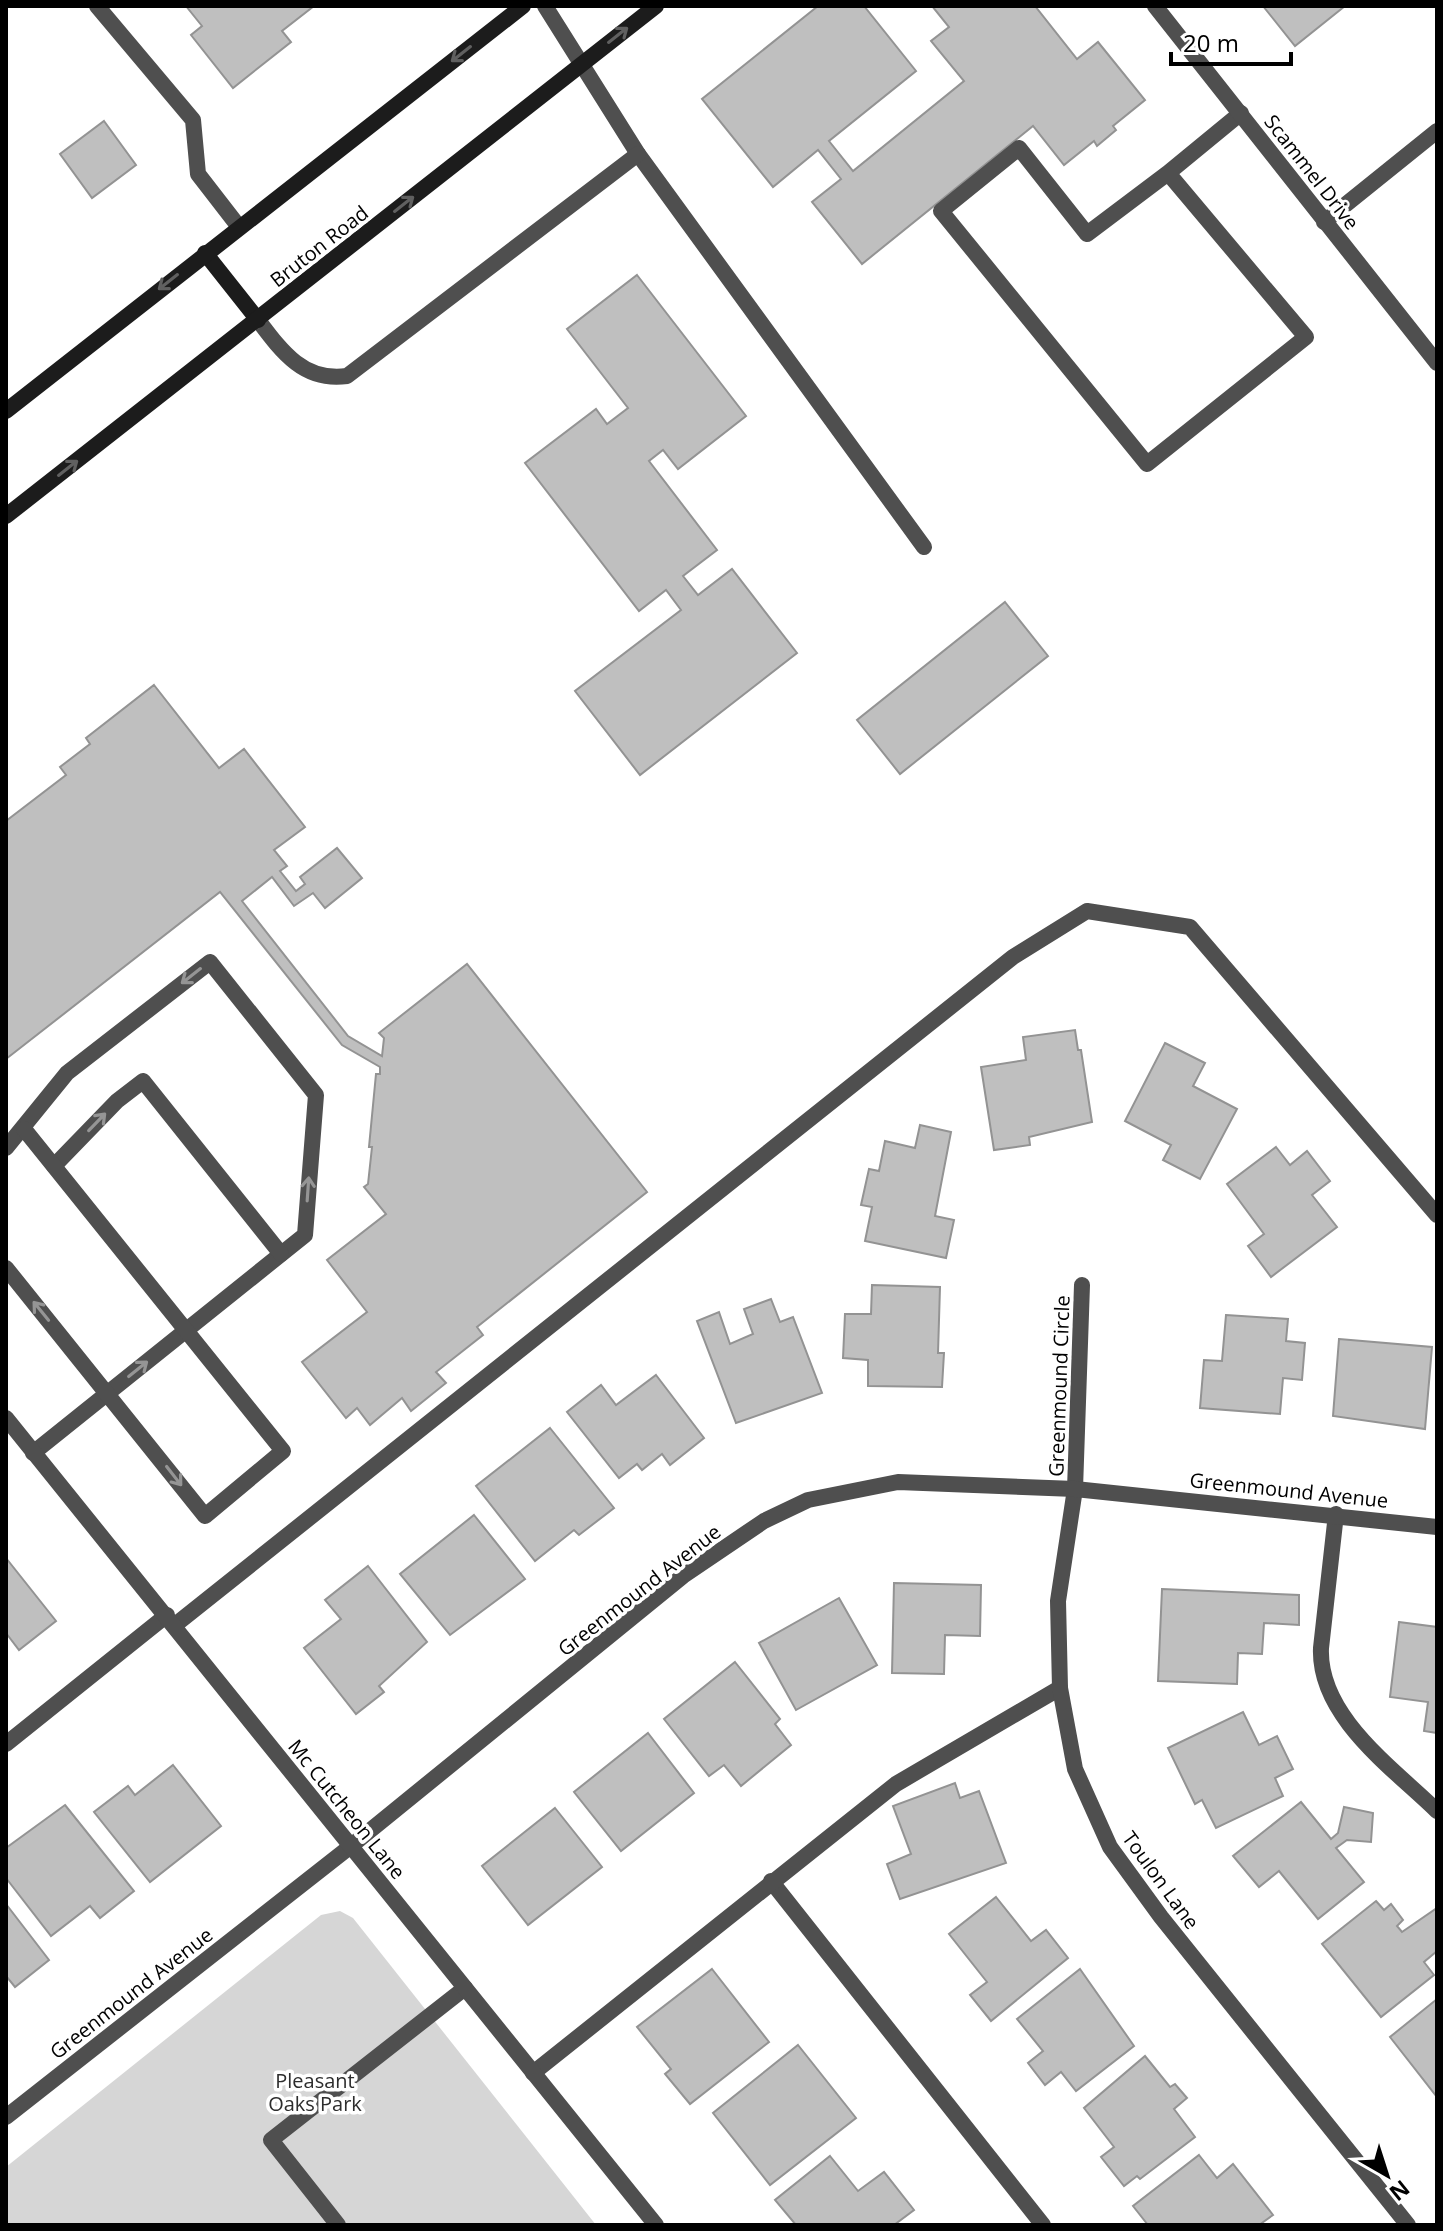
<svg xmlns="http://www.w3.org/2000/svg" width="1443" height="2231" viewBox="0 0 1443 2231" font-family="'Open Sans',sans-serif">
  <rect width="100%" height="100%" fill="#fff"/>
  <polygon fill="#d6d6d6" points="340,1911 353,1918 596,2225 6,2225 6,2167 321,1915"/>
  <g fill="#bfbfbf" stroke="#939393" stroke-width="2">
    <polygon points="186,6 314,6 282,31 291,42 233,88 191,35 202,26"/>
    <polygon points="818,6 864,6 916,71 829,141 853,171 964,81 931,41 949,27 932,6 1035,6 1077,59 1098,42 1145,100 1113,126 1116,130 1097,146 1094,141 1064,165 1033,126 862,264 812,202 841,179 818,150 773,187 702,99"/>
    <polygon points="1263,6 1345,6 1295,46"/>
    <polygon points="104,121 136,165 92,198 60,154"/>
    <polygon points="637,275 746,416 678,469 663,450 649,461 717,550 683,576 698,595 732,569 797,653 640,775 575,691 681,610 666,590 639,611 525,463 596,409 607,424 628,408 567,329"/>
    <polygon points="1005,602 1048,656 900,774 857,720"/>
    <polygon points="154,685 219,768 244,749 305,827 274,850 287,866 280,871 296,891 305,884 300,877 337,848 362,878 325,908 313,893 294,906 272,877 242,901 348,1036 382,1056 384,1038 379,1033 467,964 647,1192 477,1327 483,1335 436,1372 446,1383 411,1411 402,1398 370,1425 357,1408 346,1418 302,1362 367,1312 327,1260 386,1214 364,1187 368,1184 372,1147 369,1147 376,1074 380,1074 380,1067 342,1045 220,892 6,1059 6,821 66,775 60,767 90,744 86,738"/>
    <polygon points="1075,1030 1078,1050 1081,1050 1092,1122 1029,1137 1030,1145 994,1150 981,1067 1026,1060 1023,1037"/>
    <polygon points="1165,1043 1205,1063 1193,1086 1237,1109 1200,1179 1163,1160 1171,1145 1125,1121"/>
    <polygon points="920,1125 951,1132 935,1216 954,1220 946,1258 865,1241 872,1207 861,1205 869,1169 879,1171 885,1141 915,1148"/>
    <polygon points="1276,1147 1290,1165 1307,1151 1330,1181 1312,1195 1337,1227 1271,1277 1248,1246 1264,1234 1227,1184"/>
    <polygon points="872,1285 940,1287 938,1353 944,1353 942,1387 868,1386 868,1360 843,1358 845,1314 871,1314"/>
    <polygon points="771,1299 780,1322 793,1317 822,1393 736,1423 697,1321 719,1312 730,1344 753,1334 744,1309"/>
    <polygon points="1226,1315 1288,1319 1286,1341 1305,1343 1302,1380 1283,1378 1280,1414 1200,1408 1204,1360 1222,1361"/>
    <polygon points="1339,1339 1432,1347 1425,1429 1333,1416"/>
    <polygon points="656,1375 704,1438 670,1465 662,1454 642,1470 637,1464 619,1478 567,1412 601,1385 616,1405"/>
    <polygon points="550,1428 614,1508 579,1535 574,1530 535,1561 476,1486"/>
    <polygon points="474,1515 525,1579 450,1635 400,1574"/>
    <polygon points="6,1558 56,1621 19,1650 6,1633"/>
    <polygon points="368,1566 427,1642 379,1686 384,1692 356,1714 304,1648 341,1619 325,1600"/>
    <polygon points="894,1583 981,1585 980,1636 945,1635 944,1674 892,1673"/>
    <polygon points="1162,1589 1299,1595 1299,1625 1264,1623 1262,1654 1238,1653 1237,1684 1158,1681"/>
    <polygon points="839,1598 877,1665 796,1710 759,1643"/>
    <polygon points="1399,1622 1437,1627 1437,1733 1424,1731 1428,1702 1390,1697"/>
    <polygon points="735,1662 780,1719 775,1724 791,1745 741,1786 724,1765 709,1776 664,1719"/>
    <polygon points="1243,1712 1259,1745 1277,1736 1293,1769 1275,1778 1283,1796 1216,1828 1202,1800 1195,1804 1168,1748"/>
    <polygon points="648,1733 694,1793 621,1851 574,1792"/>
    <polygon points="173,1765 221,1826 150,1882 94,1812 128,1786 135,1795"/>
    <polygon points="955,1783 960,1798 979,1791 1006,1863 900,1899 887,1864 911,1854 893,1806"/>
    <polygon points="1301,1802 1331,1839 1338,1833 1344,1807 1373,1813 1371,1842 1347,1840 1336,1848 1364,1882 1318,1919 1279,1871 1259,1887 1233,1856"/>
    <polygon points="65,1805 134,1891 100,1918 90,1906 51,1936 6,1878 6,1848"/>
    <polygon points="555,1808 602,1867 528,1925 482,1866"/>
    <polygon points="996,1897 1031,1941 1046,1930 1068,1958 991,2021 970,1995 987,1982 949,1934"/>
    <polygon points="1376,1901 1384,1910 1391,1904 1403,1920 1397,1926 1402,1932 1437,1908 1437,1951 1424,1962 1434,1975 1381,2017 1322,1944"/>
    <polygon points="6,1904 49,1960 15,1987 6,1976"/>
    <polygon points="712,1969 769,2042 690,2104 665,2074 671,2069 637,2027"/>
    <polygon points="1080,1969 1134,2046 1076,2091 1061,2072 1045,2085 1028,2063 1043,2051 1017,2019"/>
    <polygon points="1437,1999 1437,2097 1390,2037"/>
    <polygon points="798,2045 856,2118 770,2185 713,2113"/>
    <polygon points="1145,2056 1170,2087 1175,2084 1187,2098 1174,2109 1195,2137 1140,2179 1137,2176 1124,2186 1101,2157 1114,2147 1084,2108"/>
    <polygon points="1199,2155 1217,2178 1233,2164 1273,2215 1259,2225 1148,2225 1133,2206"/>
    <polygon points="830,2156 858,2191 884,2172 914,2210 894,2225 796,2225 775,2200"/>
  </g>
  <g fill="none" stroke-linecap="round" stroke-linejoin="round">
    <g stroke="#4f4f4f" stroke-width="16">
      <polyline points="97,6 193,120 198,174 239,227"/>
      <polyline points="545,6 638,154 924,547"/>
      <polyline points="1168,173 1087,234 1019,148 941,211 1147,464 1306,337 1168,173 1241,113"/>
      <polyline points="1324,222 1437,131"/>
      <path d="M258 320C282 352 304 382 347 376L638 154"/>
      <polyline points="6,1148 67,1073 210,962 316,1095 305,1235 33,1453"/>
      <polyline points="54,1166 117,1101 143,1081 281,1254"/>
      <polyline points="6,1268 205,1516 283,1451 24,1129"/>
      <path d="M1336 1514 1321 1648C1318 1716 1393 1768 1437 1811"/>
      <polyline points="175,1625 1013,957 1087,911 1190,927 1437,1215"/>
      <polyline points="6,1744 167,1615"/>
      <polyline points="771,1881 1043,2225"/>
      <polyline points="533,2073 896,1784 1060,1688"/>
      <polyline points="338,2225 271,2140 465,1988"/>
    </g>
    <g stroke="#4f4f4f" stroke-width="16">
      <polyline points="1155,6 1437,363"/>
      <polyline points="1082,1285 1075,1489 1058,1601 1060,1688 1075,1769 1110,1847 1161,1917 1408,2225"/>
      <polyline points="6,2117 351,1846 683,1576 764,1521 808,1500 898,1482 1075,1489 1437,1527"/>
    </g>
    <polyline stroke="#4f4f4f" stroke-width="16" points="6,1418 656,2225"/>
    <g stroke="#1c1c1c" stroke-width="16">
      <polyline points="205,253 258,320"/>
      <polyline points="6,411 523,6"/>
      <polyline points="6,516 656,6"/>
    </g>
  </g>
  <defs><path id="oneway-shaft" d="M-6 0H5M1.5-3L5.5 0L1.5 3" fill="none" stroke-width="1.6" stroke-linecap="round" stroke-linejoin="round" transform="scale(2)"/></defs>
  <g stroke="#606060">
    <use href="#oneway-shaft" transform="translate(618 35) rotate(-38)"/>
    <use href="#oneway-shaft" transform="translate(461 54) rotate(142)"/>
    <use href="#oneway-shaft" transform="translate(404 204) rotate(-38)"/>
    <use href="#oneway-shaft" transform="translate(168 282) rotate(142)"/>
    <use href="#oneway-shaft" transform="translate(68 468) rotate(-38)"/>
  </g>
  <g stroke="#959595">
    <use href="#oneway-shaft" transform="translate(191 976) rotate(142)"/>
    <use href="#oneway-shaft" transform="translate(97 1122) rotate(-46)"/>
    <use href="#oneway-shaft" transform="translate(308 1189) rotate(-86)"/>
    <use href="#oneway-shaft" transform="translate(41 1311) rotate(-129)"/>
    <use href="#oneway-shaft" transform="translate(138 1369) rotate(-39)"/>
    <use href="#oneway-shaft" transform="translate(174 1476) rotate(52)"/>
  </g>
  <g text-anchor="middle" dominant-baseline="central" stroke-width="7" stroke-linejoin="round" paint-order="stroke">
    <g font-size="20" fill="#000" stroke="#fff">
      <text transform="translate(1312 172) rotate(52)">Scammel Drive</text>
      <text transform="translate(319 246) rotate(-38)">Bruton Road</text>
      <text transform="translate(1059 1386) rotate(-88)">Greenmound Circle</text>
      <text transform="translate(1289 1490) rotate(6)">Greenmound Avenue</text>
      <text transform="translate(639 1590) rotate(-38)">Greenmound Avenue</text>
      <text transform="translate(347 1809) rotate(51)">Mc Cutcheon Lane</text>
      <text transform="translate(1161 1880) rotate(54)">Toulon Lane</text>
      <text transform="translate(131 1993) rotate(-38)">Greenmound Avenue</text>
    </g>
    <g font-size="20" fill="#2d2d2d" stroke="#fff">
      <text x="315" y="2080">Pleasant<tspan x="315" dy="23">Oaks Park</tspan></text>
    </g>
  </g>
  <rect width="1443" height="2231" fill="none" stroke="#000000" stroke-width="16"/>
  <g transform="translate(1387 2175) rotate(141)" stroke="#ffffff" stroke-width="6" paint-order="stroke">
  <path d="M0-6L14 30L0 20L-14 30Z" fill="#000000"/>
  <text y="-12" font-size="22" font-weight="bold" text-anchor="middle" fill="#000000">N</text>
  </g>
  <path d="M1171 52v12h120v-12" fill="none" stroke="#000000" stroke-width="4"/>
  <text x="1183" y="52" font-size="24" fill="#000000" stroke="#ffffff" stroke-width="6" paint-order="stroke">20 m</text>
</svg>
